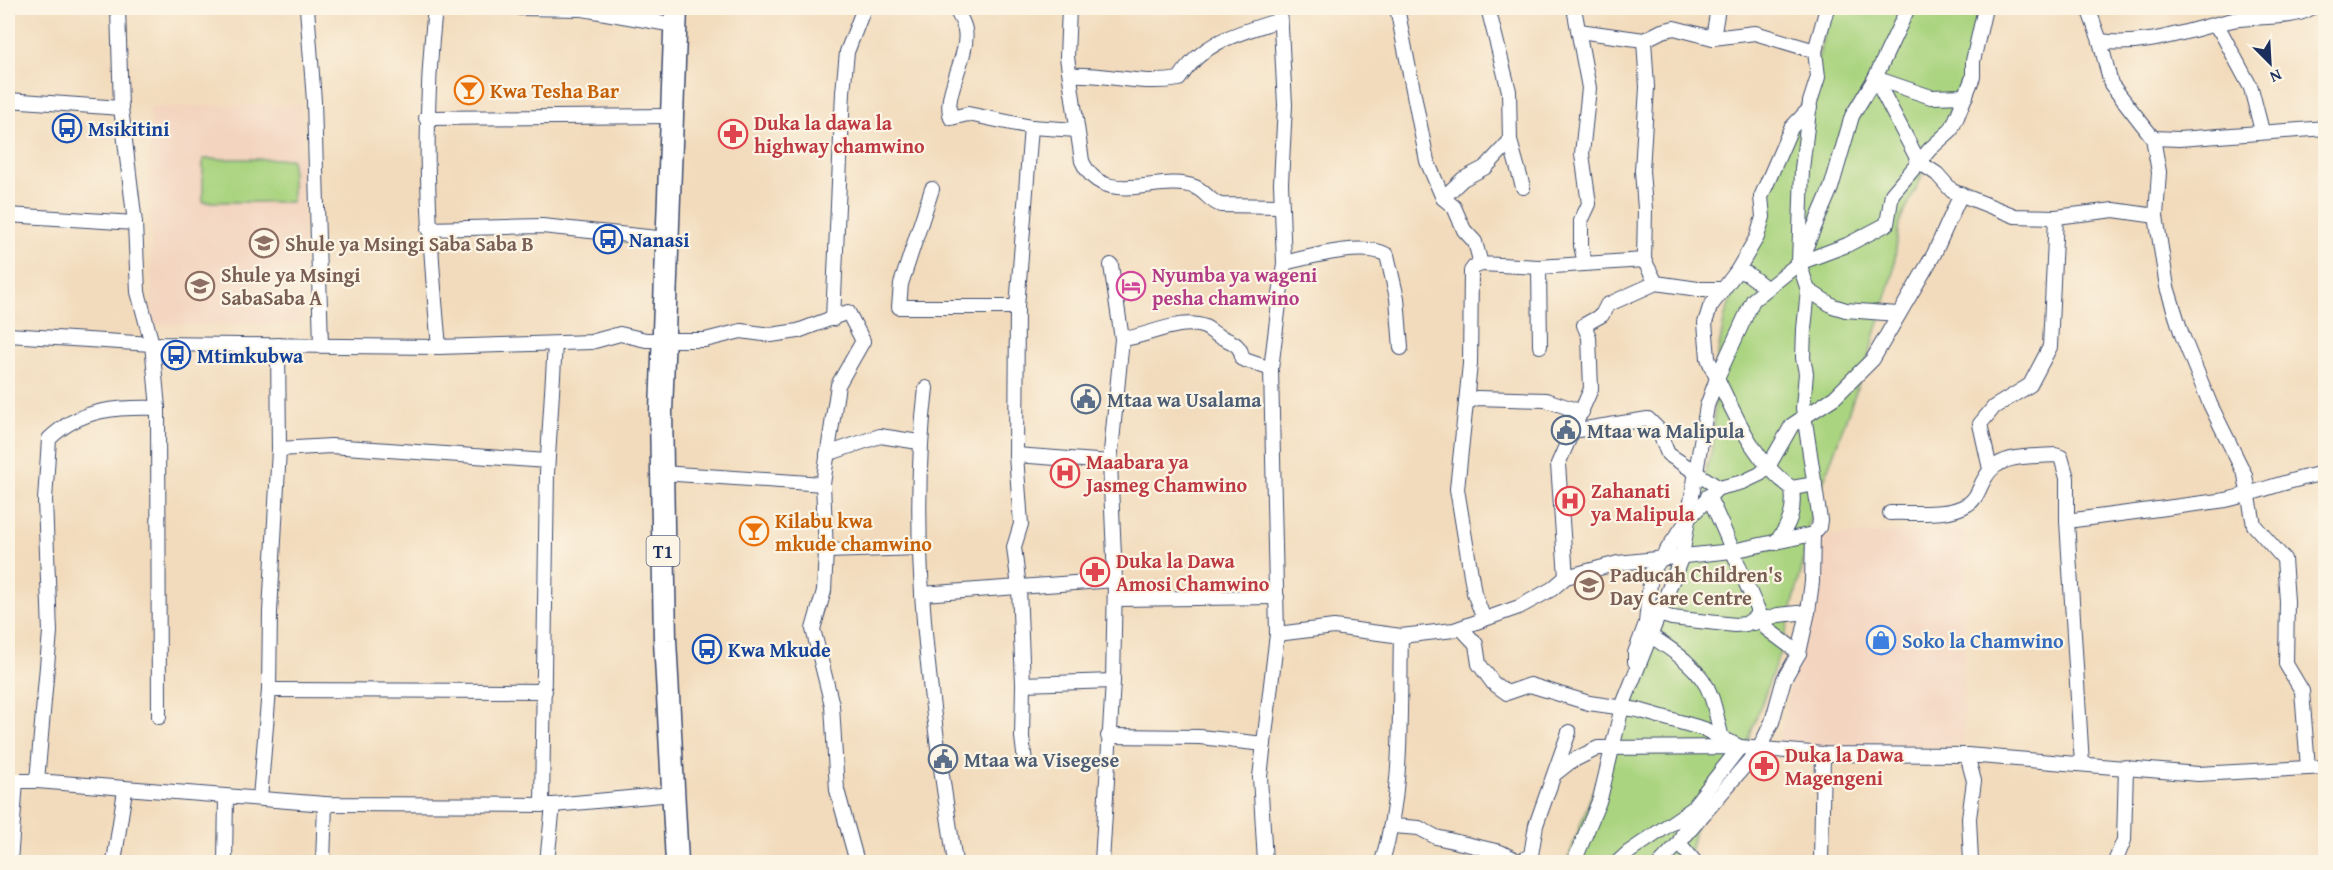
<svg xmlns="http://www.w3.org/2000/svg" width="2333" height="870" viewBox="0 0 2333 870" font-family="'Gentium Book Plus',serif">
  <rect width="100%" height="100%" fill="#fcf5e5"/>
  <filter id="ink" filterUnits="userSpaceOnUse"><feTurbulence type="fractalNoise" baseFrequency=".0167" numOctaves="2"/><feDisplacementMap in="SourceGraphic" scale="12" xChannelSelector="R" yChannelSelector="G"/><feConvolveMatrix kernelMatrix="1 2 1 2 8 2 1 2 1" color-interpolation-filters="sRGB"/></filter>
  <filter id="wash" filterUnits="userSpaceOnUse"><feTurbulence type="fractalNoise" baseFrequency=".008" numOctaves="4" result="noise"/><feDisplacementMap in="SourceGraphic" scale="24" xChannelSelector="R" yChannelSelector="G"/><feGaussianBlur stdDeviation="1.35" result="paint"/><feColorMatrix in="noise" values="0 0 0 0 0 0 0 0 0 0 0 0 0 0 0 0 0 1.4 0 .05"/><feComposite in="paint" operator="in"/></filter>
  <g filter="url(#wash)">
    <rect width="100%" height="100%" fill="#f2dbbc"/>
    <g fill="#f3d4bf">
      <polygon points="302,104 304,323 152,325 150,107"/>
      <polygon points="1965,530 1964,745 1778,751 1817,536"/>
    </g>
    <g fill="#aad480" stroke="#62826f" stroke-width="1.5">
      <polygon points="1830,8 1992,8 1928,164 1899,223 1893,274 1870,352 1809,522 1803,564 1783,644 1748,741 1700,807 1688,862 1567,862 1675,567 1713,446 1716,364 1725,315 1816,67"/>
      <rect x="203" y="159" width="89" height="43"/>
    </g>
  </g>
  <g filter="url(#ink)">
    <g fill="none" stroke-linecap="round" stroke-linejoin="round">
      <g stroke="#3b496c" stroke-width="16">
        <g id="minor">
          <polyline points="118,8 121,108 135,223 138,292 152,344 158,408 159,717"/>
          <polyline points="307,8 314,101 321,345"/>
          <path d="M435 8C422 124 428 230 439 347"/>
          <polyline points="520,8 583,9 674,25"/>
          <path d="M956 8C958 15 964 22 965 30 970 55 942 95 951 118L968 114 1031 127 1077 130"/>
          <path d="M1069 8 1067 57 1082 161C1104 210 1158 173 1195 187 1205 191 1210 202 1221 205L1281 206"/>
          <polyline points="1397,8 1427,161 1443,198 1454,207 1464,230 1475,242 1481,264 1539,267 1644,260 1656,283 1698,289 1722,289"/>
          <polyline points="1574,8 1589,88 1582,154 1589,204 1581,221 1581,246 1585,263"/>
          <polyline points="2088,8 2100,41 2111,84 2153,138 2159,172 2156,216 2167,287 2182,335 2210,404 2245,475 2254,525 2284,559 2287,601 2286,664 2302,691 2308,768"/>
          <polyline points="2214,26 2221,32 2251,88 2262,131"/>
          <polyline points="1579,31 1644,40 1662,31 1674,28 1713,38 1755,33 1815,51"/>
          <polyline points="1713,38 1718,8"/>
          <path d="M2100 41C2145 48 2190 29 2233 20 2257 15 2292 20 2311 8"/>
          <path d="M1070 75C1107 73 1141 86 1179 79 1204 40 1237 34 1280 20"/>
          <polyline points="1875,78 1919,162 1937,174 1952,191 2015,216 2056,217 2114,210 2156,216"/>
          <polyline points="1875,78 1931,97 1966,96"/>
          <polyline points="8,100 121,108"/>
          <path d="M1810 108 1791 128 1761 197 1763 217 1757 237 1737 271 1710 307 1705 323 1708 358 1712 368C1734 410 1751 460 1792 488L1815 484"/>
          <polyline points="426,118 671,116"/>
          <polyline points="2153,138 2179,139 2326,128"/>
          <polyline points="1510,141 1523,187"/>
          <polyline points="932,189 901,284 899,307 1017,307"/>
          <polyline points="1443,198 1463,179 1486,167 1510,141 1509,91 1488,8"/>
          <polyline points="8,215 135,223"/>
          <polyline points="428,229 542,226 667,239"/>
          <polyline points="1644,260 1645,209 1642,171 1647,87 1644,40"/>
          <path d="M1284 263C1309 257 1365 241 1387 255L1397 298 1401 348"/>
          <polyline points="1799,263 1847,245 1887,224 1892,194 1930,149 1951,130 1957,117 1973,77 1973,61 1985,8"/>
          <polyline points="1481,264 1474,267 1471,271 1470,364 1457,489 1474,593 1484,619"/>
          <polyline points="1539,267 1540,346"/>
          <polyline points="1737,271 1748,274 1766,288"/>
          <polyline points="1808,290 1833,306 1846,310 1897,314"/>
          <polyline points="833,319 843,92 847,52 864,8"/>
          <polyline points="8,335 152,344 439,347 591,342 620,334 646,340 705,340 741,331 771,335 798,331 848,312 863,341 838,385 823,484 826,551 824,591 813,629 832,705 837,790 857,862"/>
          <path d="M1122 339C1147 337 1180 317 1205 327 1211 330 1215 335 1221 337 1232 342 1242 345 1242 359L1271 369"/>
          <path d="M926 388C907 546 931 706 955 862"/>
          <polyline points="1466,403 1477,398 1546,400 1582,412"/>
          <polyline points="1572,431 1648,419 1658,429 1668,454 1719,488 1743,482 1760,474 1768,467 1792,425 1835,397 1873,359 1934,254 1961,194"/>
          <polyline points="279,449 331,446 547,461"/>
          <polyline points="827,454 880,436 919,442"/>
          <polyline points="1016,455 1110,462"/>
          <polyline points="1990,469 1980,424 1994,407 2030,385 2050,347 2056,217"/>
          <polyline points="662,473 823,484"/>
          <path d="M1890 513C1914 512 1948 517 1968 504 1978 498 1979 487 1985 478 1998 453 2031 457 2055 455L2061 457 2067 478V521L2082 764"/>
          <path d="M2067 521 2226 500C2260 492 2289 479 2326 473"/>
          <path d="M1775 543C1790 525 1795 511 1792 488"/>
          <polyline points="826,551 918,548"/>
          <polyline points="1566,577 1558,464 1591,389 1589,337 1584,325 1602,315 1607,305 1656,283"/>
          <polyline points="922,594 1115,580"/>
          <polyline points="1115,599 1277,597"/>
          <polyline points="1757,608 1767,629 1799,653"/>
          <path d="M1659 614 1672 618 1735 625 1746 624 1757 616V608C1739 570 1727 532 1708 496"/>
          <polyline points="1754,623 1778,615 1808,612"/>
          <polyline points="1461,628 1476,644 1479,664 1493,683 1507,693 1530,685 1589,703 1638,710 1704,729 1738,746"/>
          <polyline points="1277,634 1334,627 1401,636 1454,630 1519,607 1552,589 1566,577 1618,563 1732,551 1813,534 1819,527 1820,520 1803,408 1806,373 1803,358 1804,329 1808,290 1799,263 1831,188 1852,116 1875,78 1908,8"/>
          <path d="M1651 636C1674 651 1702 669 1711 696 1716 710 1718 724 1722 738"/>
          <polyline points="1635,662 1635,653 1646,623 1651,573 1689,518 1715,491"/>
          <polyline points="1023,684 1113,681"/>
          <polyline points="269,690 545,691"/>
          <polyline points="1108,736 1200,737 1264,744"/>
          <polyline points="1967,755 1974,781 1969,818 1971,862"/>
          <polyline points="1025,762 1022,737 1023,684 1019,588 1014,547 1021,524 1016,455 1017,307 1031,127"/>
          <polyline points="1556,773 1570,762 1598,748 1740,747 1823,754 1967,755 2198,774 2326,767"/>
          <polyline points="8,781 37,781 325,804 553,805 672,794"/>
          <path d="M37 781 50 632 45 500 49 439C81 408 117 407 158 408"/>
          <polyline points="260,798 269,690 270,612 279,449 278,345"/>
          <polyline points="542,804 547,473 555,344"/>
          <polyline points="1393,826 1419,828 1436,837 1500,852 1520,862"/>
          <polyline points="10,862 16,781"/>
          <polyline points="114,862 125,790"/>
          <polyline points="225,862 226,797"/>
          <polyline points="323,862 325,804"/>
          <polyline points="547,862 553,805"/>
          <polyline points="1102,862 1113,681 1115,580 1110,462 1122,339 1111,265"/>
          <polyline points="1265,862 1260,777 1277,634 1271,369 1284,263 1281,183 1285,105 1280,8"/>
          <path d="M1382 862C1404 789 1399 712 1401 636"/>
          <polyline points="1520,862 1531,855 1536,825 1569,732"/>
          <polyline points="1574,862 1600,799 1622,707 1682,556 1707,406 1717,378 1753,300 1799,263 1802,169 1810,102 1818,77 1815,51 1827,8"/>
          <polyline points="1618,862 1629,852 1692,809"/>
          <polyline points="1661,862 1679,843 1696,803 1740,747"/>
          <polyline points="1695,862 1679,843 1759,749 1772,722 1784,679 1799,653 1808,612 1812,582 1813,534"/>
          <polyline points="1821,862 1823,754"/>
          <polyline points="2115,862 2124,840 2126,767"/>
        </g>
      </g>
      <g stroke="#3b496c" stroke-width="25">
        <polyline id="trunk" points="676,8 661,412 665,640 677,862"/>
      </g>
      <use href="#minor" stroke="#fff" stroke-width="14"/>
      <use href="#trunk" stroke="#fff" stroke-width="22"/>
    </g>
  </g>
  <defs>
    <g id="bar-ring" transform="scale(1.5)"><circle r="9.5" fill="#fcf5e5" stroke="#e8710a" stroke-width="1.5"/><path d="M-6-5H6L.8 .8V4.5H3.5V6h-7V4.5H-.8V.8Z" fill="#e8710a"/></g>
    <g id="bus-ring" transform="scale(1.5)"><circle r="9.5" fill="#fcf5e5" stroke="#1a4fb4" stroke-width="1.5"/><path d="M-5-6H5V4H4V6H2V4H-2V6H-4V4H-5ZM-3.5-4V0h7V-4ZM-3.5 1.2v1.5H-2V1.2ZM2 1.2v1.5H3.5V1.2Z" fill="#1a4fb4"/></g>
    <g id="pharmacy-ring" transform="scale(1.5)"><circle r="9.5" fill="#fcf5e5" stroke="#e0444e" stroke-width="1.5"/><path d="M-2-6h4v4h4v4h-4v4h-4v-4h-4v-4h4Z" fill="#e0444e"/></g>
    <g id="school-ring" transform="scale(1.5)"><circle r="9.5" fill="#fcf5e5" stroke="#8d6e63" stroke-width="1.5"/><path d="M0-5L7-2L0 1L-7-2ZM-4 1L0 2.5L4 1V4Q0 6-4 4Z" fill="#8d6e63"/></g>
    <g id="hotel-ring" transform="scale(1.5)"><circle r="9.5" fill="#fcf5e5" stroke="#d1479c" stroke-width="1.5"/><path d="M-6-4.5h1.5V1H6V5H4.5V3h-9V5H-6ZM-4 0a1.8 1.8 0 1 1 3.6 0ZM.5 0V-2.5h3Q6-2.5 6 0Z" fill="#d1479c"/></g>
    <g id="civic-ring" transform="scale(1.5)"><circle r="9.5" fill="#fcf5e5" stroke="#5c6f8a" stroke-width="1.5"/><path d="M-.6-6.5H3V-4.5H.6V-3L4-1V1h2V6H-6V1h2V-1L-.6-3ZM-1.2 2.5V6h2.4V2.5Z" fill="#5c6f8a"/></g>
    <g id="hospital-ring" transform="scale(1.5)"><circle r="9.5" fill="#fcf5e5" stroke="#e0444e" stroke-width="1.5"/><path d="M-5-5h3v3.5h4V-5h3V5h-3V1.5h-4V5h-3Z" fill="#e0444e"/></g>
    <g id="shop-ring" transform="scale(1.5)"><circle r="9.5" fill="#fcf5e5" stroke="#3f7fe0" stroke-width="1.5"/><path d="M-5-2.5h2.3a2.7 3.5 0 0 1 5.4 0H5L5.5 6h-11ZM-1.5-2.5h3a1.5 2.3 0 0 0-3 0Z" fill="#3f7fe0"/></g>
  </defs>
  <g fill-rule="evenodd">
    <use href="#bar-ring" x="469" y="90"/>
    <use href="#bus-ring" x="67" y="128"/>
    <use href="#pharmacy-ring" x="733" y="134"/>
    <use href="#bus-ring" x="608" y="239"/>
    <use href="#school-ring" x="264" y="243"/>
    <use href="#school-ring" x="200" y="286"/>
    <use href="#hotel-ring" x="1131" y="286"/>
    <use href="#bus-ring" x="176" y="355"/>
    <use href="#civic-ring" x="1086" y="399"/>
    <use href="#civic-ring" x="1566" y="430"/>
    <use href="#hospital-ring" x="1065" y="473"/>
    <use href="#hospital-ring" x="1570" y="501"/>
    <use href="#bar-ring" x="754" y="531"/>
    <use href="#pharmacy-ring" x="1095" y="572"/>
    <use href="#school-ring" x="1589" y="585"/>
    <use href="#shop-ring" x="1881" y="640"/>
    <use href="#bus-ring" x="707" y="649"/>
    <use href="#civic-ring" x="943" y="759"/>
    <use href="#pharmacy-ring" x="1764" y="766"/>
  </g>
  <g text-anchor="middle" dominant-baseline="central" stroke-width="4.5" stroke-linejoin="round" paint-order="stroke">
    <rect fill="#fcf5e5" stroke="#5e6a86" stroke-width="1.5" x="646.5" y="536" width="33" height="30" rx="4.5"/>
    <g font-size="18" font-weight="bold" fill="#1b2f5e">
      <text x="663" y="551">T1</text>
    </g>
    <g font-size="20" font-weight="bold" fill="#c56008" stroke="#fcf5e5" text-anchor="start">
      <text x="490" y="90">Kwa Tesha Bar</text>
      <text x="775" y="520">Kilabu kwa<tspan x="775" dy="23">mkude chamwino</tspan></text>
    </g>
    <g font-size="20" font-weight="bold" fill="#be3a42" stroke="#fcf5e5" text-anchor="start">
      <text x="754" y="122">Duka la dawa la<tspan x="754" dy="23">highway chamwino</tspan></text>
      <text x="1086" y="461">Maabara ya<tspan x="1086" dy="23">Jasmeg Chamwino</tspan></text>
      <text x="1591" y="490">Zahanati<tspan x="1591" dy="23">ya Malipula</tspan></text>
      <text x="1116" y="560">Duka la Dawa<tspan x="1116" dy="23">Amosi Chamwino</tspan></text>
      <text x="1785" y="754">Duka la Dawa<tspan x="1785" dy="23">Magengeni</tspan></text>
    </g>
    <g font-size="20" font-weight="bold" fill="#164399" stroke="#fcf5e5" text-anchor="start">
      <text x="88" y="128">Msikitini</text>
      <text x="629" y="239">Nanasi</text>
      <text x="197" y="355">Mtimkubwa</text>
      <text x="728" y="649">Kwa Mkude</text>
    </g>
    <g font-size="20" font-weight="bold" fill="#785e54" stroke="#fcf5e5" text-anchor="start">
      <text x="285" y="243">Shule ya Msingi Saba Saba B</text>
      <text x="221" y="274">Shule ya Msingi<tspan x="221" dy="23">SabaSaba A</tspan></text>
      <text x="1610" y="574">Paducah Children's<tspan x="1610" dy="23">Day Care Centre</tspan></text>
    </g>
    <g font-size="20" font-weight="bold" fill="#b23c85" stroke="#fcf5e5" text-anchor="start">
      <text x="1152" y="274">Nyumba ya wageni<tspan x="1152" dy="23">pesha chamwino</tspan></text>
    </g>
    <g font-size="20" font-weight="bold" fill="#4e5e75" stroke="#fcf5e5" text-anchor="start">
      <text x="1107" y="399">Mtaa wa Usalama</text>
      <text x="1587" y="430">Mtaa wa Malipula</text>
      <text x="964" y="759">Mtaa wa Visegese</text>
    </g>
    <g font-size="20" font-weight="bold" fill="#366cbe" stroke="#fcf5e5" text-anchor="start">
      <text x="1902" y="640">Soko la Chamwino</text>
    </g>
  </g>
  <rect width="2333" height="870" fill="none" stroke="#fcf5e5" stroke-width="30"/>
  <g transform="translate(2270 63) rotate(156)" stroke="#fcf5e5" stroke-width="4.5" paint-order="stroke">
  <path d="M0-4.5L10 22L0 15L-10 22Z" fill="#1b2f5e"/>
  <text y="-9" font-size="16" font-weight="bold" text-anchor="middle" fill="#1b2f5e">N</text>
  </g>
</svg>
